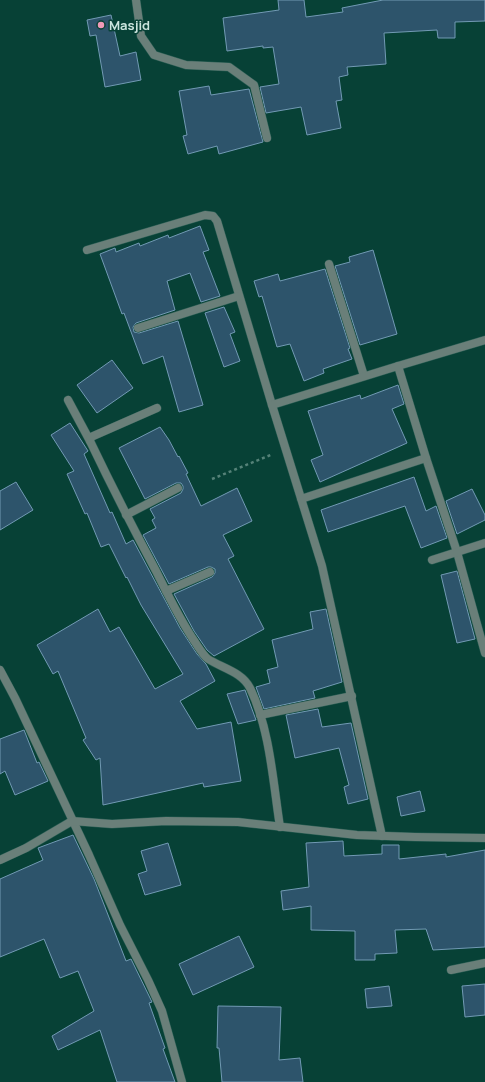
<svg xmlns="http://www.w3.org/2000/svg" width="485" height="1082" viewBox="0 0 485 1082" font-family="Manrope,sans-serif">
  <rect width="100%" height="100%" fill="#074136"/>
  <g fill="#2d546b" stroke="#729ab4">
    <polygon points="278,0 304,0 306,17 343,12 342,8 383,0 485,0 485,21 455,22 455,38 438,38 437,30 384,33 386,64 347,67 348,75 339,77 342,100 336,101 341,128 307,135 301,107 266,113 260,87 279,84 273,47 263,48 263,46 227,51 223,18 279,10"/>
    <polygon points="111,15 120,56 136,52 141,80 105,87 96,35 90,36 87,20"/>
    <polygon points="209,86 211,95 249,89 263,142 219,154 217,146 188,154 183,136 187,135 179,91"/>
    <polygon points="200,226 209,250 203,252 220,296 201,302 190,273 167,281 175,310 136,323 133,327 134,332 139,333 178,321 203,405 179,412 163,356 143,364 124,313 122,314 100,254 115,248 116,252 139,243 140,246 168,235 169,238"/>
    <polygon points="373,250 397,334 360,345 335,266 350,262 349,257"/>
    <polygon points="325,269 350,348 348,349 352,359 323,369 324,373 304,381 290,344 277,347 262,296 259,297 254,281 278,274 280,281"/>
    <polygon points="224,307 235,332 230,334 240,361 224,367 205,313"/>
    <polygon points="112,360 133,388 97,413 77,385"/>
    <polygon points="398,385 404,404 392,409 407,443 320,482 311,460 323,455 308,411 360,395 361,399"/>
    <polygon points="70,423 88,451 84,454 110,513 112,512 126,544 133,540 180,628 197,654 206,664 215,681 180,701 197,729 231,722 241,781 204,787 203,783 103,805 100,758 96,760 83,740 86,738 58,671 53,674 37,645 98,609 110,632 119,627 155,689 183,674 141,605 127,577 126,578 109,544 101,547 87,513 85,514 67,474 74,471 51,435"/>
    <polygon points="160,427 169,440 178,457 179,456 188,473 186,474 201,506 237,488 252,521 223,535 234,556 228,559 264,629 214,656 207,650 194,631 174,594 212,577 215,573 215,569 211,567 208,567 169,584 143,535 156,528 152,520 155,518 150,509 181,493 183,489 183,486 181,483 176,483 145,499 119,448"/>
    <polygon points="414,477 426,511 436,506 447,538 421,548 405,506 328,532 321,510"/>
    <polygon points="16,482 33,510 0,530 0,491"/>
    <polygon points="472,489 485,515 485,520 457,534 446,501"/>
    <polygon points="457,571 475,639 457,643 441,575"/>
    <polygon points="326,609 342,682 313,691 315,698 264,709 256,687 270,683 267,670 278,667 272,640 313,629 310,612"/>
    <polygon points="245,690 256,720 238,724 227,694"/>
    <polygon points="318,709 322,727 351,723 368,799 348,804 344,787 349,785 339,748 295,758 286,715"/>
    <polygon points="24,730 37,763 39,762 48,781 15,795 5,771 0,774 0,739"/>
    <polygon points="420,791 425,811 401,816 397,797"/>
    <polygon points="73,835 94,879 126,961 131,959 152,1002 149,1003 165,1048 163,1049 175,1082 117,1082 100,1030 58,1050 52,1036 94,1011 78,971 60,978 44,939 0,957 0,879 43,860 38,848"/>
    <polygon points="343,841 344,856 382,854 382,845 399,845 399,859 446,854 446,857 485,850 485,947 433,950 426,929 395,930 397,953 375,954 375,960 355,960 355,931 311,930 311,906 283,910 281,891 309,887 306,843"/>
    <polygon points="168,843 181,885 145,895 138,874 147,871 141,851"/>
    <polygon points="239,936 254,967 193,995 179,964"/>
    <polygon points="485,984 485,1015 465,1017 462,986"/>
    <polygon points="389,986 392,1006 367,1008 365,989"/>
    <polygon points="218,1006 281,1007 279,1060 300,1058 303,1082 222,1082 219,1048 217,1048"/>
  </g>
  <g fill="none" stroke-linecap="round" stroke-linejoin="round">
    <g stroke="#2a5e54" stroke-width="9">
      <g id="street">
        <polyline points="136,0 141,36 154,55 186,65 229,67 254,85 267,138"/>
        <polyline points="87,250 205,215 213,216 217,221 272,405"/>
        <polyline points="329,264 364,376"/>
        <polyline points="138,328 239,296"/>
        <polyline points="398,366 485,340"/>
        <polyline points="68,400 90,441"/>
        <path d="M157 408 91 437 90 441C111 485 133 528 156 571 168 595 180 620 195 642 199 648 203 655 208 659 222 668 242 672 250 688 270 729 273 782 280 827"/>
        <polyline points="426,458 457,552 485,653"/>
        <polyline points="301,499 426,458 398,366 272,405 322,566 382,836"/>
        <polyline points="126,515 178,488"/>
        <polyline points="432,560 485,543"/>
        <polyline points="166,591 210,572"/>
        <polyline points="0,670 15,698 89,855 120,925 148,980 162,1011 182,1082"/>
        <polyline points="260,715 352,696"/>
        <polyline points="0,860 26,848 72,821 112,824 166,821 238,822 357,835 415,837 485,838"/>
        <polyline points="451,970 485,963"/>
      </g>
    </g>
    <polyline stroke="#558278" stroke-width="2.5" stroke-dasharray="3 3" stroke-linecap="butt" points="212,479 273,454"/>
    <use href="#street" stroke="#6a7f79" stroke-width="8"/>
  </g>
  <circle fill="#ef9ab8" stroke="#074136" stroke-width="1.5" cx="101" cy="25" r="4"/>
  <g text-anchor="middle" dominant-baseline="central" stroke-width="3" stroke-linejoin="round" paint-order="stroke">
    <g font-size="13" font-weight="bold" fill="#cae4dd" stroke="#074136" text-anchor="start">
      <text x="109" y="25">Masjid</text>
    </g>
  </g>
</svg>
